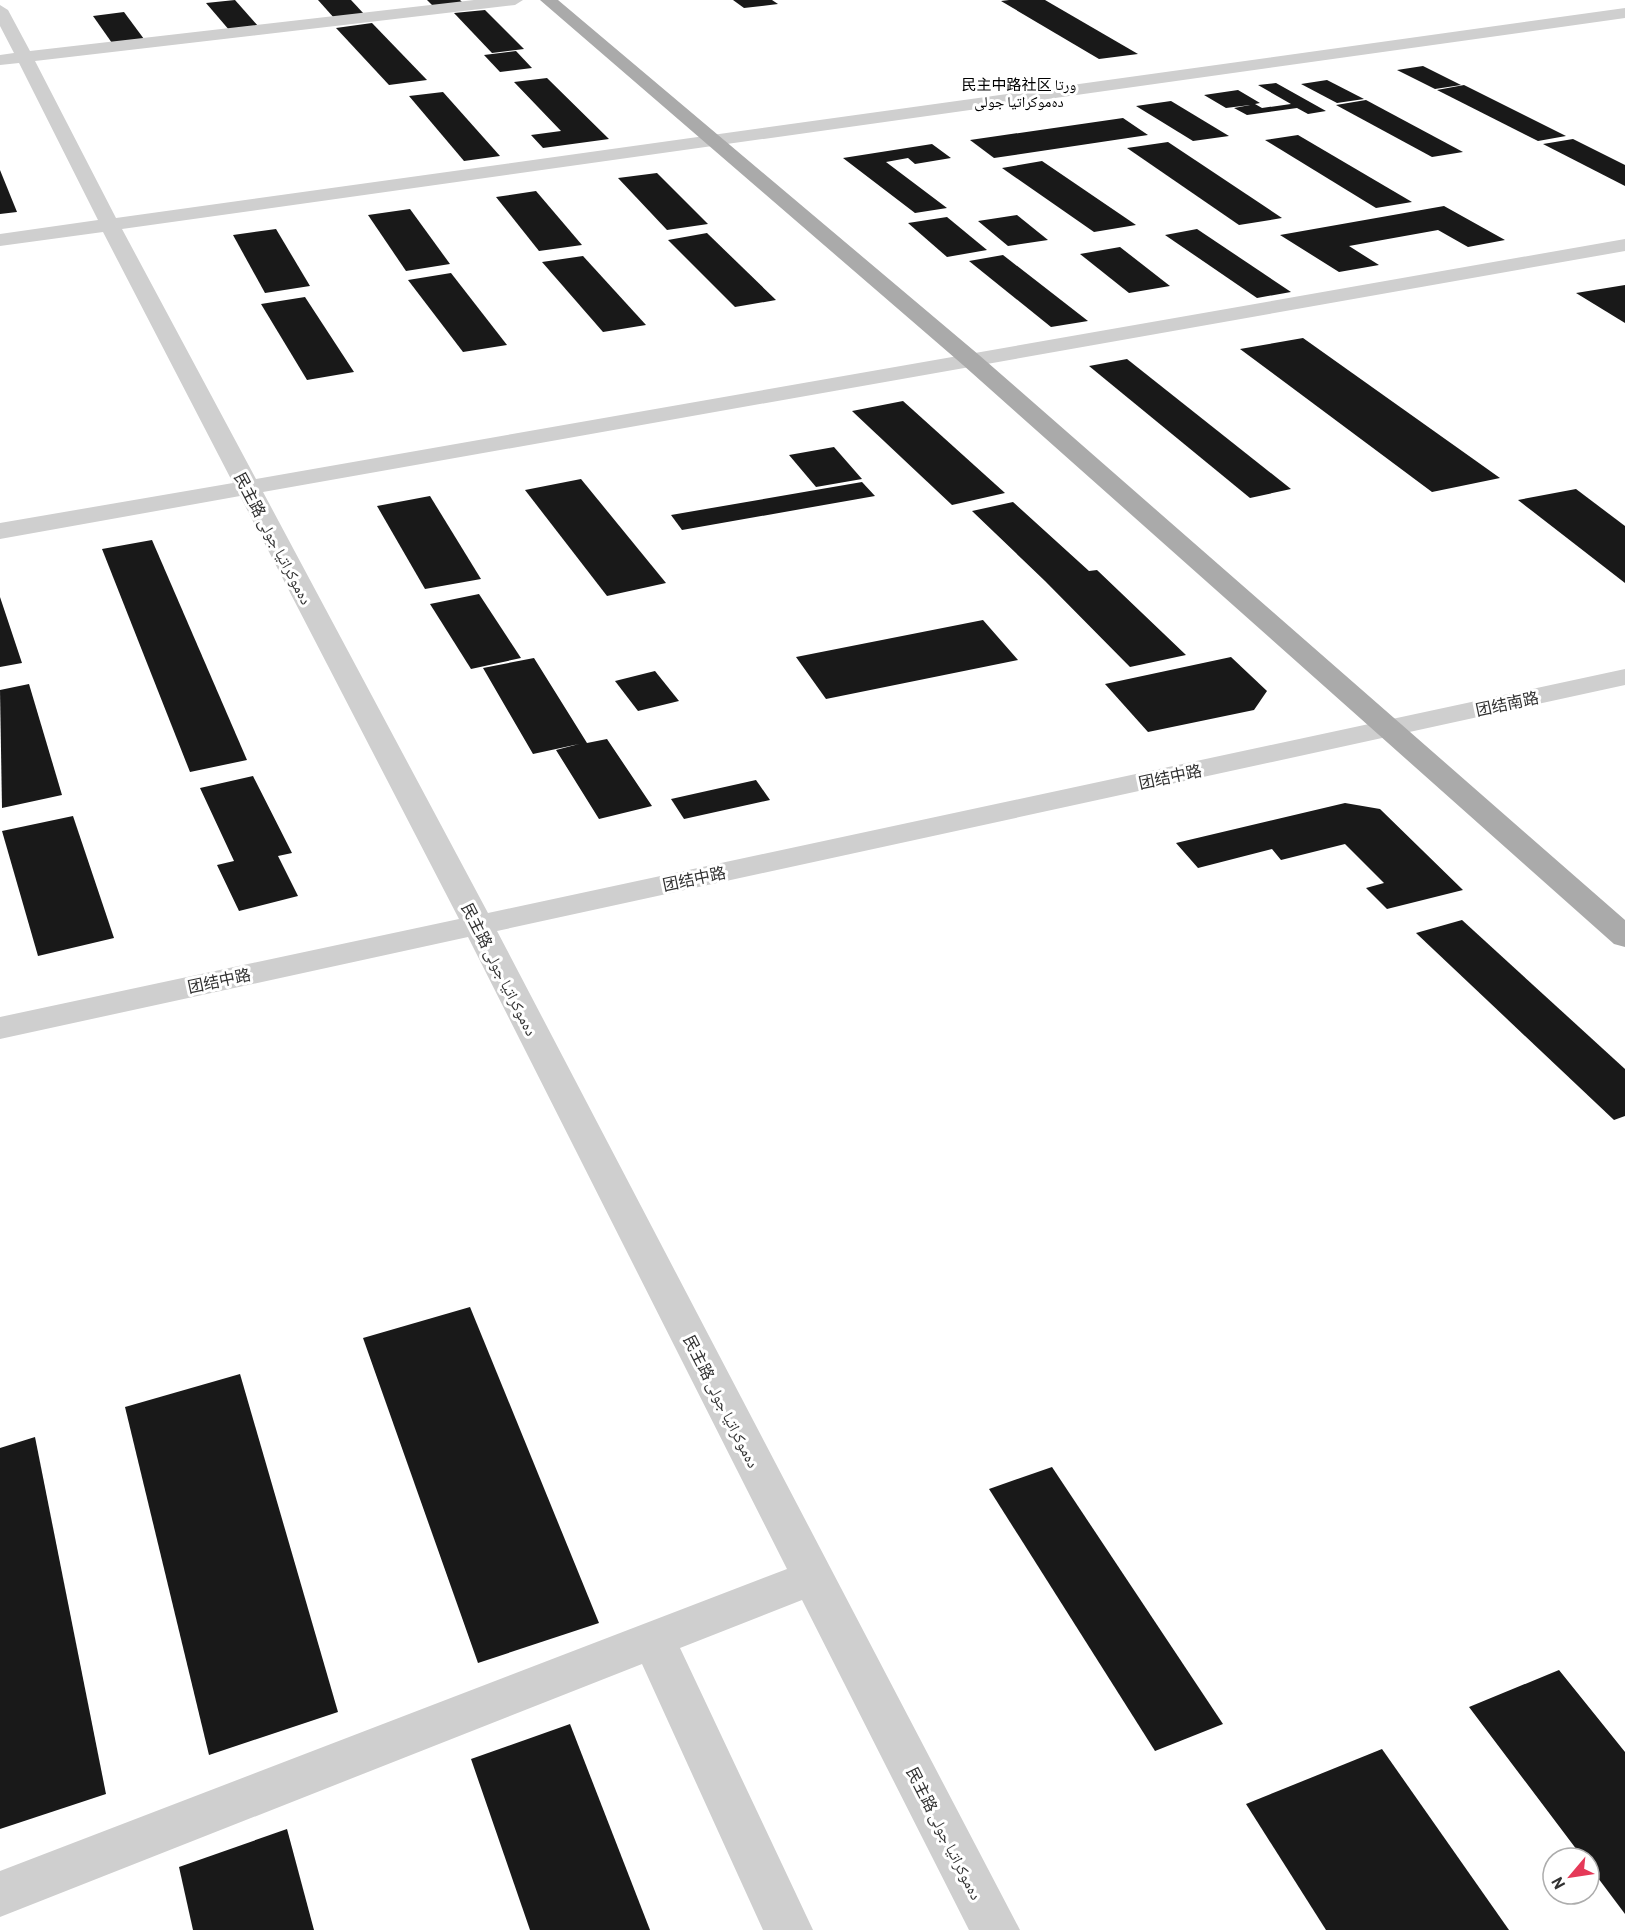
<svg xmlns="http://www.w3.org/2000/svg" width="1625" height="1930" viewBox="0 0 1625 1930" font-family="Barlow,'Noto Naskh Arabic','Noto Sans SC',sans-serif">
  <rect width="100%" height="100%" fill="#fff"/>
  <g fill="#191919">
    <polygon points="235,0 259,27 230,31 206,3"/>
    <polygon points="318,0 351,0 365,15 335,19"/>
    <polygon points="427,0 460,0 464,4 434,7"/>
    <polygon points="733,0 772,0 778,4 744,8"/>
    <polygon points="1009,0 1045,0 1138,54 1099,59 1001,1"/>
    <polygon points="485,10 524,49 492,53 454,13"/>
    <polygon points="124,12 144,39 112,43 93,16"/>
    <polygon points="372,23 427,80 389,85 336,28"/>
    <polygon points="516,51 532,68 500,72 484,55"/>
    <polygon points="1423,66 1461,85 1435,89 1397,70"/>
    <polygon points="547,78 609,139 543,148 531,135 561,131 514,82"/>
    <polygon points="1327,80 1364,99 1337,103 1301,84"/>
    <polygon points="1276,83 1326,111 1308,114 1297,108 1247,115 1234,108 1250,105 1226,108 1204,95 1238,90 1260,103 1255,104 1262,108 1291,104 1258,85"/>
    <polygon points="1464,85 1566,136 1538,141 1437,90"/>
    <polygon points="443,92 500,156 464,161 409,96"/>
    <polygon points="1366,100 1463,152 1432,157 1336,105"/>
    <polygon points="1171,101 1229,136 1193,141 1136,106"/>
    <polygon points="1123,118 1148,135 994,158 970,140"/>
    <polygon points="1298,135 1412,202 1376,208 1265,140"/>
    <polygon points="1573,139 1625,165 1625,186 1543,144"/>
    <polygon points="1168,142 1282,218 1239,225 1127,148"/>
    <polygon points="932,144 951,158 915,164 908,158 886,162 947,208 915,213 843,158"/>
    <polygon points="1042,161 1136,225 1094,232 1002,168"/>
    <polygon points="0,170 17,212 0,214"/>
    <polygon points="657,173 708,224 667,230 618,178"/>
    <polygon points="536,191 582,245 539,251 496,197"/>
    <polygon points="1444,206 1505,240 1468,247 1438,230 1349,246 1379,265 1339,272 1280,235"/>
    <polygon points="410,209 450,264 406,271 368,215"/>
    <polygon points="1017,215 1048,240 1008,246 978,221"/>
    <polygon points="947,217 987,250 947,257 908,223"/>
    <polygon points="276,229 310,286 265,293 233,235"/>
    <polygon points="1197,229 1291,292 1257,298 1165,235"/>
    <polygon points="707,233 776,300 735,307 668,240"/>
    <polygon points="1120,247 1170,286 1129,293 1080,254"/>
    <polygon points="1003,255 1088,321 1051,327 969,261"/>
    <polygon points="583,256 646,325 603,332 542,262"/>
    <polygon points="451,273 507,345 463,352 408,280"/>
    <polygon points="1625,285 1625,323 1576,293"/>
    <polygon points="305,297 354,372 307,380 261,304"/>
    <polygon points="1303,338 1500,478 1432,492 1240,349"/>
    <polygon points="1127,359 1291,489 1250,498 1089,366"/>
    <polygon points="903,401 1005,493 952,505 852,411"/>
    <polygon points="834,447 862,479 816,487 789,455"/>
    <polygon points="581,479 666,583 607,596 525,490"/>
    <polygon points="862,482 875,496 682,530 671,515"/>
    <polygon points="1576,489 1625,526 1625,583 1518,500"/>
    <polygon points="430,496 481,579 425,589 377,506"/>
    <polygon points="1013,502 1089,571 1097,570 1186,655 1130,667 1045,581 972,511"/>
    <polygon points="152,540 247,760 190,772 102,549"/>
    <polygon points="479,594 521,658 471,669 430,604"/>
    <polygon points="0,597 22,663 0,667"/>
    <polygon points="983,620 1018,660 826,699 796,657"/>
    <polygon points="1231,657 1267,691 1254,710 1148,732 1105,684"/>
    <polygon points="534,658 587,743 607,739 652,806 599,819 556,750 579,744 533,754 483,668"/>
    <polygon points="655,671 679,701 638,711 615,681"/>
    <polygon points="29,684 62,795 2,808 0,690"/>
    <polygon points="253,776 292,853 278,856 298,896 239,911 217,865 234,861 200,788"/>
    <polygon points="756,780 770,800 684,819 671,799"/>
    <polygon points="1345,803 1380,809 1463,890 1387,909 1366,888 1384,883 1345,844 1281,860 1272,849 1198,868 1176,843"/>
    <polygon points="73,816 114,938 38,956 2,831"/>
    <polygon points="1462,920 1625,1069 1625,1116 1614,1120 1416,933"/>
    <polygon points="470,1307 599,1623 478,1663 363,1338"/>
    <polygon points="240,1374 338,1712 209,1755 125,1407"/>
    <polygon points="35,1437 106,1794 0,1829 0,1448"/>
    <polygon points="1052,1467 1223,1724 1155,1751 989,1489"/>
    <polygon points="1559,1670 1625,1752 1625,1914 1589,1866 1589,1858 1583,1858 1469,1707"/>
    <polygon points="570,1724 650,1930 530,1930 471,1759"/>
    <polygon points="1382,1749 1509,1930 1326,1930 1246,1804"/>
    <polygon points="287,1829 314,1930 193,1930 179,1867"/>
  </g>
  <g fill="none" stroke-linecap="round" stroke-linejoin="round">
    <polygon fill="#cfcfcf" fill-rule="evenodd" points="474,0 523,0 515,5 35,61 116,218 1625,8 1625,18 122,229 256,479 1625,239 1625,251 263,492 488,913 1625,669 1625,685 497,931 1020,1930 969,1930 802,1600 680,1648 813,1930 763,1930 642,1664 0,1917 0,1871 787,1569 468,937 0,1039 0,1017 459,919 240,496 0,539 0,523 233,483 103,232 0,246 0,234 98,220 19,63 0,65 0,55 14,53 0,26 0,5 8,10 30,51"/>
    <polygon fill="#aaa" fill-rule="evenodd" points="540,0 558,0 979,355 1625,920 1625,947 1614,944 963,365"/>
  </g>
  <g text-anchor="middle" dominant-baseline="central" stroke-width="6" stroke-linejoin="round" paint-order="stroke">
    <g font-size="15" fill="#000" stroke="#fff">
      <text x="1019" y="84">民主中路社区 ورتا<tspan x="1019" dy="17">دەموكراتيا جولى</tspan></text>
    </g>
    <g font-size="16" fill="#323232" stroke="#fff">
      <text transform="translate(274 538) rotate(62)">民主路 دەموكراتيا جولى</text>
      <text transform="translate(1507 703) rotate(-12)">团结南路</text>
      <text transform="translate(1170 776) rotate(-12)">团结中路</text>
      <text transform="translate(694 878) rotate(-12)">团结中路</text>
      <text transform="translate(500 969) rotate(63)">民主路 دەموكراتيا جولى</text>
      <text transform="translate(219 980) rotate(-12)">团结中路</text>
      <text transform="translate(722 1401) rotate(63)">民主路 دەموكراتيا جولى</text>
      <text transform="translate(945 1833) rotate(63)">民主路 دەموكراتيا جولى</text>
    </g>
  </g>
  <g transform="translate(1571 1876) rotate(241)"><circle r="28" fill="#ffffff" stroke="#adadad" stroke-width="1.5"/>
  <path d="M0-4.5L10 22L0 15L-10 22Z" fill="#e53958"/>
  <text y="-9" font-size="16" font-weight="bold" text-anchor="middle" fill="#323232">N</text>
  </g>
</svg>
